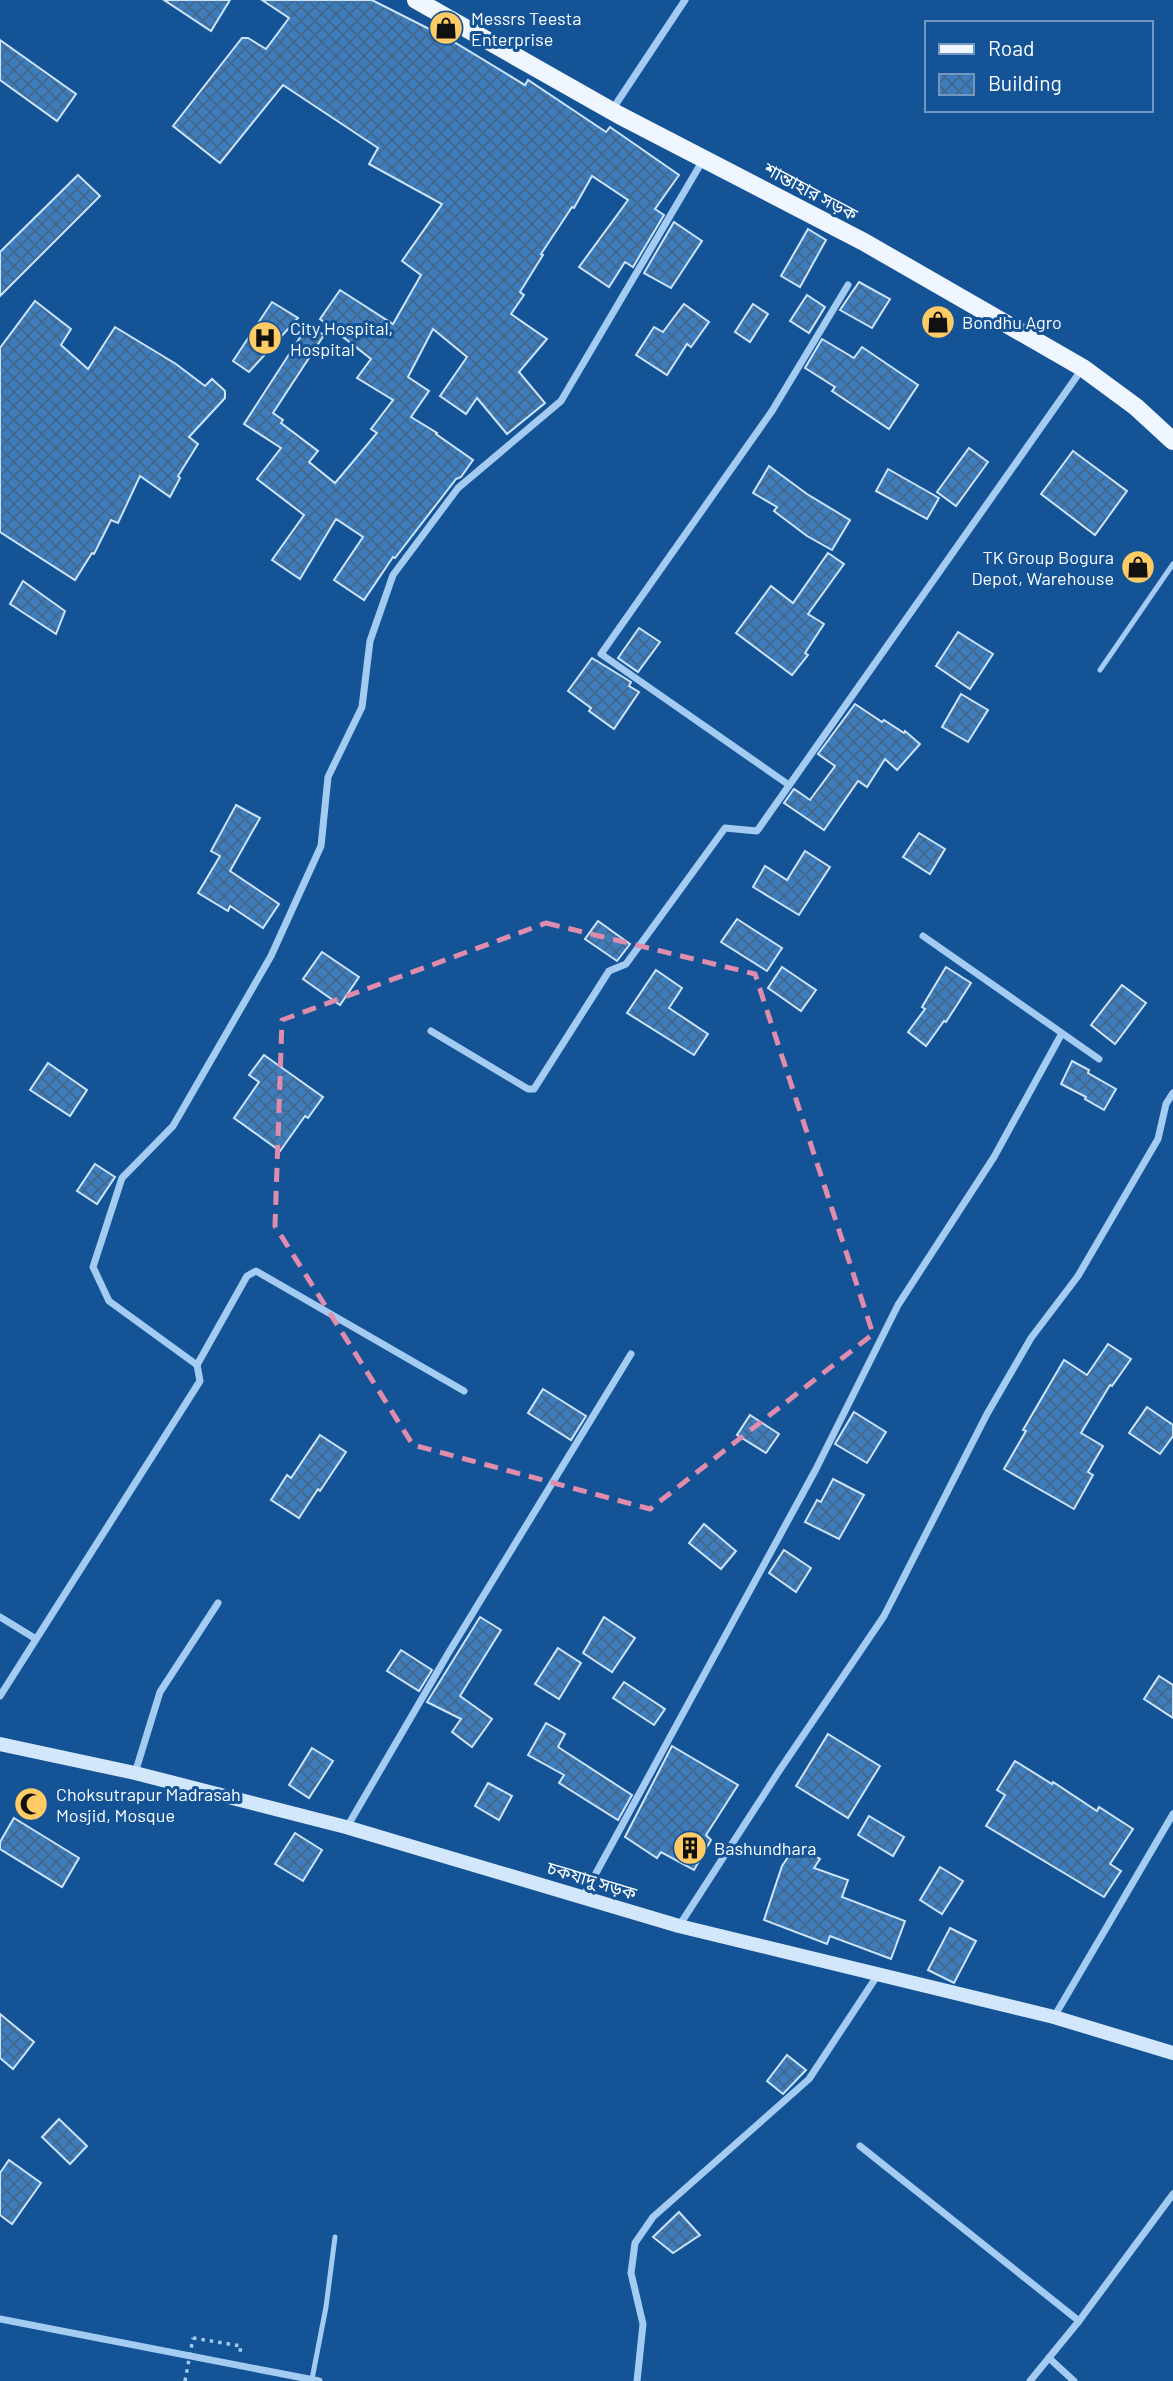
<svg xmlns="http://www.w3.org/2000/svg" width="1173" height="2381" viewBox="0 0 1173 2381" font-family="Barlow,'Noto Sans Bengali',sans-serif">
  <defs>
    <pattern id="building-cross-hatch" width="8" height="8" patternUnits="userSpaceOnUse" patternTransform="scale(1.75)"><rect width="8" height="8" fill="#3d7dbd"/><path d="M0 0l8 8M0 8l8-8" fill="none" stroke="#44678a"/></pattern>
  </defs>
  <rect width="100%" height="100%" fill="#145395"/>
  <g fill="url(#building-cross-hatch)" stroke="#cce4fc" stroke-width="2">
    <polygon points="164,0 230,0 211,31"/>
    <polygon points="262,0 372,0 449,39 525,85 528,80 606,132 610,127 679,175 655,209 664,215 633,267 625,262 609,287 579,267 628,200 592,176 574,208 572,207 541,254 543,255 520,292 524,295 511,314 547,339 519,372 545,403 507,434 477,398 466,414 440,396 467,357 433,329 408,377 429,391 411,417 437,433 436,434 473,460 461,477 456,479 395,558 393,557 364,600 334,580 363,537 336,519 300,579 272,560 304,515 257,479 281,448 244,424 308,325 324,335 273,413 283,420 281,423 318,451 309,462 335,483 377,433 371,429 393,400 357,378 371,359 320,319 340,290 393,324 421,275 402,261 442,204 369,164 378,148 283,85 220,163 173,126 242,38 248,38 266,49 289,18"/>
    <polygon points="0,40 76,94 57,121 0,80"/>
    <polygon points="78,175 100,196 0,296 0,252"/>
    <polygon points="674,222 702,241 671,288 644,273"/>
    <polygon points="808,229 826,240 800,287 781,276"/>
    <polygon points="859,282 890,299 872,328 840,310"/>
    <polygon points="807,295 825,307 809,333 790,321"/>
    <polygon points="35,301 71,329 61,345 88,369 115,327 176,364 205,386 212,379 225,391 225,398 189,437 198,444 178,476 180,478 170,497 140,476 118,523 111,520 94,554 92,553 75,580 0,532 0,348"/>
    <polygon points="272,302 298,318 249,372 233,361"/>
    <polygon points="684,304 709,322 691,347 687,344 667,375 636,355 654,327 663,332"/>
    <polygon points="753,304 768,314 750,342 735,332"/>
    <polygon points="822,339 854,358 862,347 918,385 889,429 832,391 835,387 805,368"/>
    <polygon points="969,448 988,462 956,506 937,492"/>
    <polygon points="1073,451 1127,491 1095,535 1041,494"/>
    <polygon points="769,466 807,494 850,520 832,550 807,536 774,511 777,507 753,493"/>
    <polygon points="888,469 939,498 927,519 876,491"/>
    <polygon points="828,553 844,564 808,614 824,624 805,653 808,655 792,675 736,633 771,586 793,603"/>
    <polygon points="23,581 65,611 56,634 10,604"/>
    <polygon points="639,628 660,642 638,672 618,658"/>
    <polygon points="958,632 993,654 970,689 936,666"/>
    <polygon points="592,658 631,682 629,686 639,692 614,729 589,711 591,708 568,691"/>
    <polygon points="961,694 988,710 968,742 942,727"/>
    <polygon points="855,704 882,722 884,720 904,733 905,731 920,744 897,770 885,759 867,787 858,781 824,830 784,803 794,789 810,800 835,766 818,754"/>
    <polygon points="236,805 260,818 230,871 279,904 263,928 230,906 228,911 198,893 220,856 211,851"/>
    <polygon points="919,833 945,849 930,874 903,857"/>
    <polygon points="805,851 830,867 799,915 753,887 765,866 787,880"/>
    <polygon points="737,919 782,948 767,971 721,942"/>
    <polygon points="598,921 630,944 617,961 585,939"/>
    <polygon points="322,952 359,977 340,1005 303,979"/>
    <polygon points="782,967 816,990 801,1011 768,988"/>
    <polygon points="946,967 971,983 946,1022 944,1021 926,1046 908,1032 925,1009 922,1007"/>
    <polygon points="656,970 682,988 669,1008 708,1034 694,1055 627,1013"/>
    <polygon points="1122,985 1146,1003 1115,1044 1091,1025"/>
    <polygon points="264,1055 323,1097 308,1118 305,1116 280,1151 234,1118 259,1082 249,1075"/>
    <polygon points="1072,1061 1089,1070 1088,1073 1116,1089 1104,1110 1085,1099 1086,1097 1061,1084"/>
    <polygon points="48,1063 87,1090 70,1116 30,1090"/>
    <polygon points="95,1164 115,1177 97,1204 77,1191"/>
    <polygon points="1108,1344 1131,1359 1112,1386 1110,1385 1081,1433 1103,1446 1088,1472 1093,1475 1074,1509 1004,1469 1026,1431 1023,1430 1064,1360 1087,1375"/>
    <polygon points="543,1389 586,1416 571,1440 528,1413"/>
    <polygon points="1147,1407 1173,1425 1173,1436 1160,1454 1129,1433"/>
    <polygon points="854,1412 886,1432 867,1463 835,1444"/>
    <polygon points="750,1415 779,1434 766,1453 737,1435"/>
    <polygon points="320,1435 346,1452 320,1491 318,1489 299,1518 271,1500 287,1475 291,1478"/>
    <polygon points="833,1479 864,1495 839,1539 805,1522 817,1500 821,1502"/>
    <polygon points="704,1524 736,1551 721,1569 689,1543"/>
    <polygon points="784,1550 811,1568 796,1592 769,1573"/>
    <polygon points="480,1617 501,1630 460,1696 492,1719 472,1747 452,1732 461,1719 427,1702"/>
    <polygon points="604,1617 635,1638 612,1672 583,1653"/>
    <polygon points="558,1648 581,1663 559,1699 535,1684"/>
    <polygon points="401,1650 432,1670 419,1691 387,1671"/>
    <polygon points="1159,1676 1173,1685 1173,1718 1144,1699"/>
    <polygon points="624,1682 665,1709 654,1725 613,1698"/>
    <polygon points="546,1723 565,1734 558,1747 632,1795 618,1820 559,1783 564,1775 528,1755"/>
    <polygon points="828,1734 880,1766 848,1818 796,1786"/>
    <polygon points="672,1746 738,1785 706,1835 711,1840 694,1870 661,1852 657,1858 625,1837"/>
    <polygon points="312,1748 333,1761 309,1798 289,1785"/>
    <polygon points="1015,1761 1052,1784 1053,1782 1097,1811 1099,1807 1133,1829 1110,1864 1121,1871 1104,1897 986,1826 1005,1795 997,1790"/>
    <polygon points="488,1783 512,1796 499,1820 475,1806"/>
    <polygon points="869,1816 904,1837 893,1856 858,1835"/>
    <polygon points="14,1818 79,1858 62,1887 0,1849 0,1842"/>
    <polygon points="295,1833 322,1850 303,1881 275,1864"/>
    <polygon points="797,1844 820,1859 814,1868 848,1880 842,1897 905,1921 891,1959 830,1936 827,1944 764,1920 782,1866"/>
    <polygon points="940,1867 963,1881 942,1914 920,1900"/>
    <polygon points="950,1928 976,1941 954,1983 928,1970"/>
    <polygon points="0,2014 34,2042 13,2069 0,2058"/>
    <polygon points="787,2055 806,2070 783,2094 767,2081"/>
    <polygon points="59,2119 87,2146 70,2164 42,2137"/>
    <polygon points="9,2160 41,2183 12,2224 0,2215 0,2173"/>
    <polygon points="679,2212 700,2235 673,2253 653,2237"/>
  </g>
  <g fill="none" stroke-linecap="round" stroke-linejoin="round">
    <polyline stroke="#a4cbf2" stroke-width="3.5" stroke-dasharray="3.5 5" stroke-linecap="butt" points="193,2338 241,2346 240,2352"/>
    <g stroke="#a4cbf2" stroke-width="5">
      <polyline points="1100,670 1173,564"/>
      <polyline points="312,2379 326,2307 335,2237"/>
    </g>
    <g stroke="#a4cbf2" stroke-width="7">
      <polyline points="612,110 685,0"/>
      <polyline points="789,785 601,654 772,411 848,285"/>
      <polyline points="923,936 1099,1059"/>
      <polyline points="431,1031 528,1089 534,1089 609,971 626,964 725,828 757,831 1082,369"/>
      <polyline points="197,1365 247,1276 256,1271 464,1391"/>
      <polyline points="0,1617 36,1639"/>
      <polyline points="0,1696 200,1381 197,1365 109,1301 93,1267 122,1178 173,1126 271,956 321,846 328,777 362,707 370,641 393,575 458,488 561,401 703,160"/>
      <polyline points="135,1773 160,1692 218,1603"/>
      <polyline points="347,1827 449,1652 631,1354"/>
      <polyline points="583,1897 816,1469 898,1305 994,1157 1061,1035"/>
      <polyline points="679,1926 781,1768 884,1616 987,1414 1031,1338 1078,1276 1158,1139 1166,1104 1173,1093"/>
      <polyline points="1054,2017 1173,1814"/>
      <polyline points="860,2146 1079,2321"/>
      <polyline points="0,2319 319,2381"/>
      <polyline points="1049,2358 1074,2381"/>
      <polyline points="637,2381 643,2324 631,2273 635,2243 653,2217 809,2079 879,1973"/>
      <polyline points="1030,2381 1079,2321 1173,2194"/>
    </g>
    <polyline stroke="#d3e7fc" stroke-width="14" points="0,1744 135,1773 346,1827 679,1926 1054,2017 1173,2053"/>
    <polyline stroke="#eff6ff" stroke-width="18" points="416,0 619,115 864,242 1083,368 1136,407 1173,441"/>
    <polyline stroke="#a4cbf2" stroke-width="3.5" stroke-dasharray="3.5 5" stroke-linecap="butt" points="185,2381 193,2338"/>
  </g>
  <path fill="none" stroke="#e08cad" stroke-width="5" stroke-dasharray="14 9" stroke-linejoin="round" d="M546 923 755 974 873 1334 650 1509 413 1445 275 1226 282 1020Z"/>
  <defs>
    <g id="shop-disc" transform="scale(1.75)"><circle r="9.5" fill="#ffcb65" stroke="#145395"/><path d="M-5-2.5h2.3a2.7 3.5 0 0 1 5.4 0H5L5.5 6h-11ZM-1.5-2.5h3a1.5 2.3 0 0 0-3 0Z" fill="#111"/></g>
    <g id="hospital-disc" transform="scale(1.75)"><circle r="9.5" fill="#ffcb65" stroke="#145395"/><path d="M-5-5h3v3.5h4V-5h3V5h-3V1.5h-4V5h-3Z" fill="#111"/></g>
    <g id="mosque-disc" transform="scale(1.75)"><circle r="9.5" fill="#ffcb65" stroke="#145395"/><path d="M3.5-4.9A6 6 0 1 0 3.5 4.9A5 5 0 1 1 3.5-4.9Z" fill="#111"/></g>
    <g id="building-disc" transform="scale(1.75)"><circle r="9.5" fill="#ffcb65" stroke="#145395"/><path d="M-4-6H4V6H1V3H-1V6H-4ZM-2.5-4.3h1.7v1.8h-1.7ZM.8-4.3h1.7v1.8H.8ZM-2.5-1h1.7V.8h-1.7ZM.8-1h1.7V.8H.8Z" fill="#111"/></g>
  </defs>
  <g fill-rule="evenodd">
    <use href="#shop-disc" x="446" y="28"/>
    <use href="#shop-disc" x="938" y="322"/>
    <use href="#hospital-disc" x="265" y="338"/>
    <use href="#shop-disc" x="1138" y="567"/>
    <use href="#mosque-disc" x="31" y="1804"/>
    <use href="#building-disc" x="690" y="1848"/>
  </g>
  <g text-anchor="middle" dominant-baseline="central" stroke-width="6" stroke-linejoin="round" paint-order="stroke">
    <g font-size="18" fill="#fff" stroke="#145395" text-anchor="start">
      <text x="471" y="18">Messrs Teesta<tspan x="471" dy="21">Enterprise</tspan></text>
      <text x="962" y="322">Bondhu Agro</text>
      <text x="290" y="328">City Hospital,<tspan x="290" dy="21">Hospital</tspan></text>
      <text x="1114" y="557" text-anchor="end">TK Group Bogura<tspan x="1114" dy="21">Depot, Warehouse</tspan></text>
      <text x="56" y="1794">Choksutrapur Madrasah<tspan x="56" dy="21">Mosjid, Mosque</tspan></text>
      <text x="714" y="1848">Bashundhara</text>
    </g>
    <g font-size="18" fill="#fff" stroke="#145395">
      <text transform="translate(811 191) rotate(28)">শান্তাহার সড়ক</text>
      <text transform="translate(592 1880) rotate(17)">চকযাদু সড়ক</text>
    </g>
  </g>
  <rect x="925" y="21" width="228" height="91" fill="#145395" stroke="#7298bf" stroke-width="2"/>
  <rect x="939" y="44" width="35" height="10" fill="#eff6ff" stroke="#7298bf" stroke-width="2"/>
  <text x="988" y="56" font-size="21" fill="#ffffff">Road</text>
  <rect x="939" y="74" width="35" height="21" fill="url(#building-cross-hatch)" stroke="#7298bf" stroke-width="2"/>
  <text x="988" y="91" font-size="21" fill="#ffffff">Building</text>
</svg>
